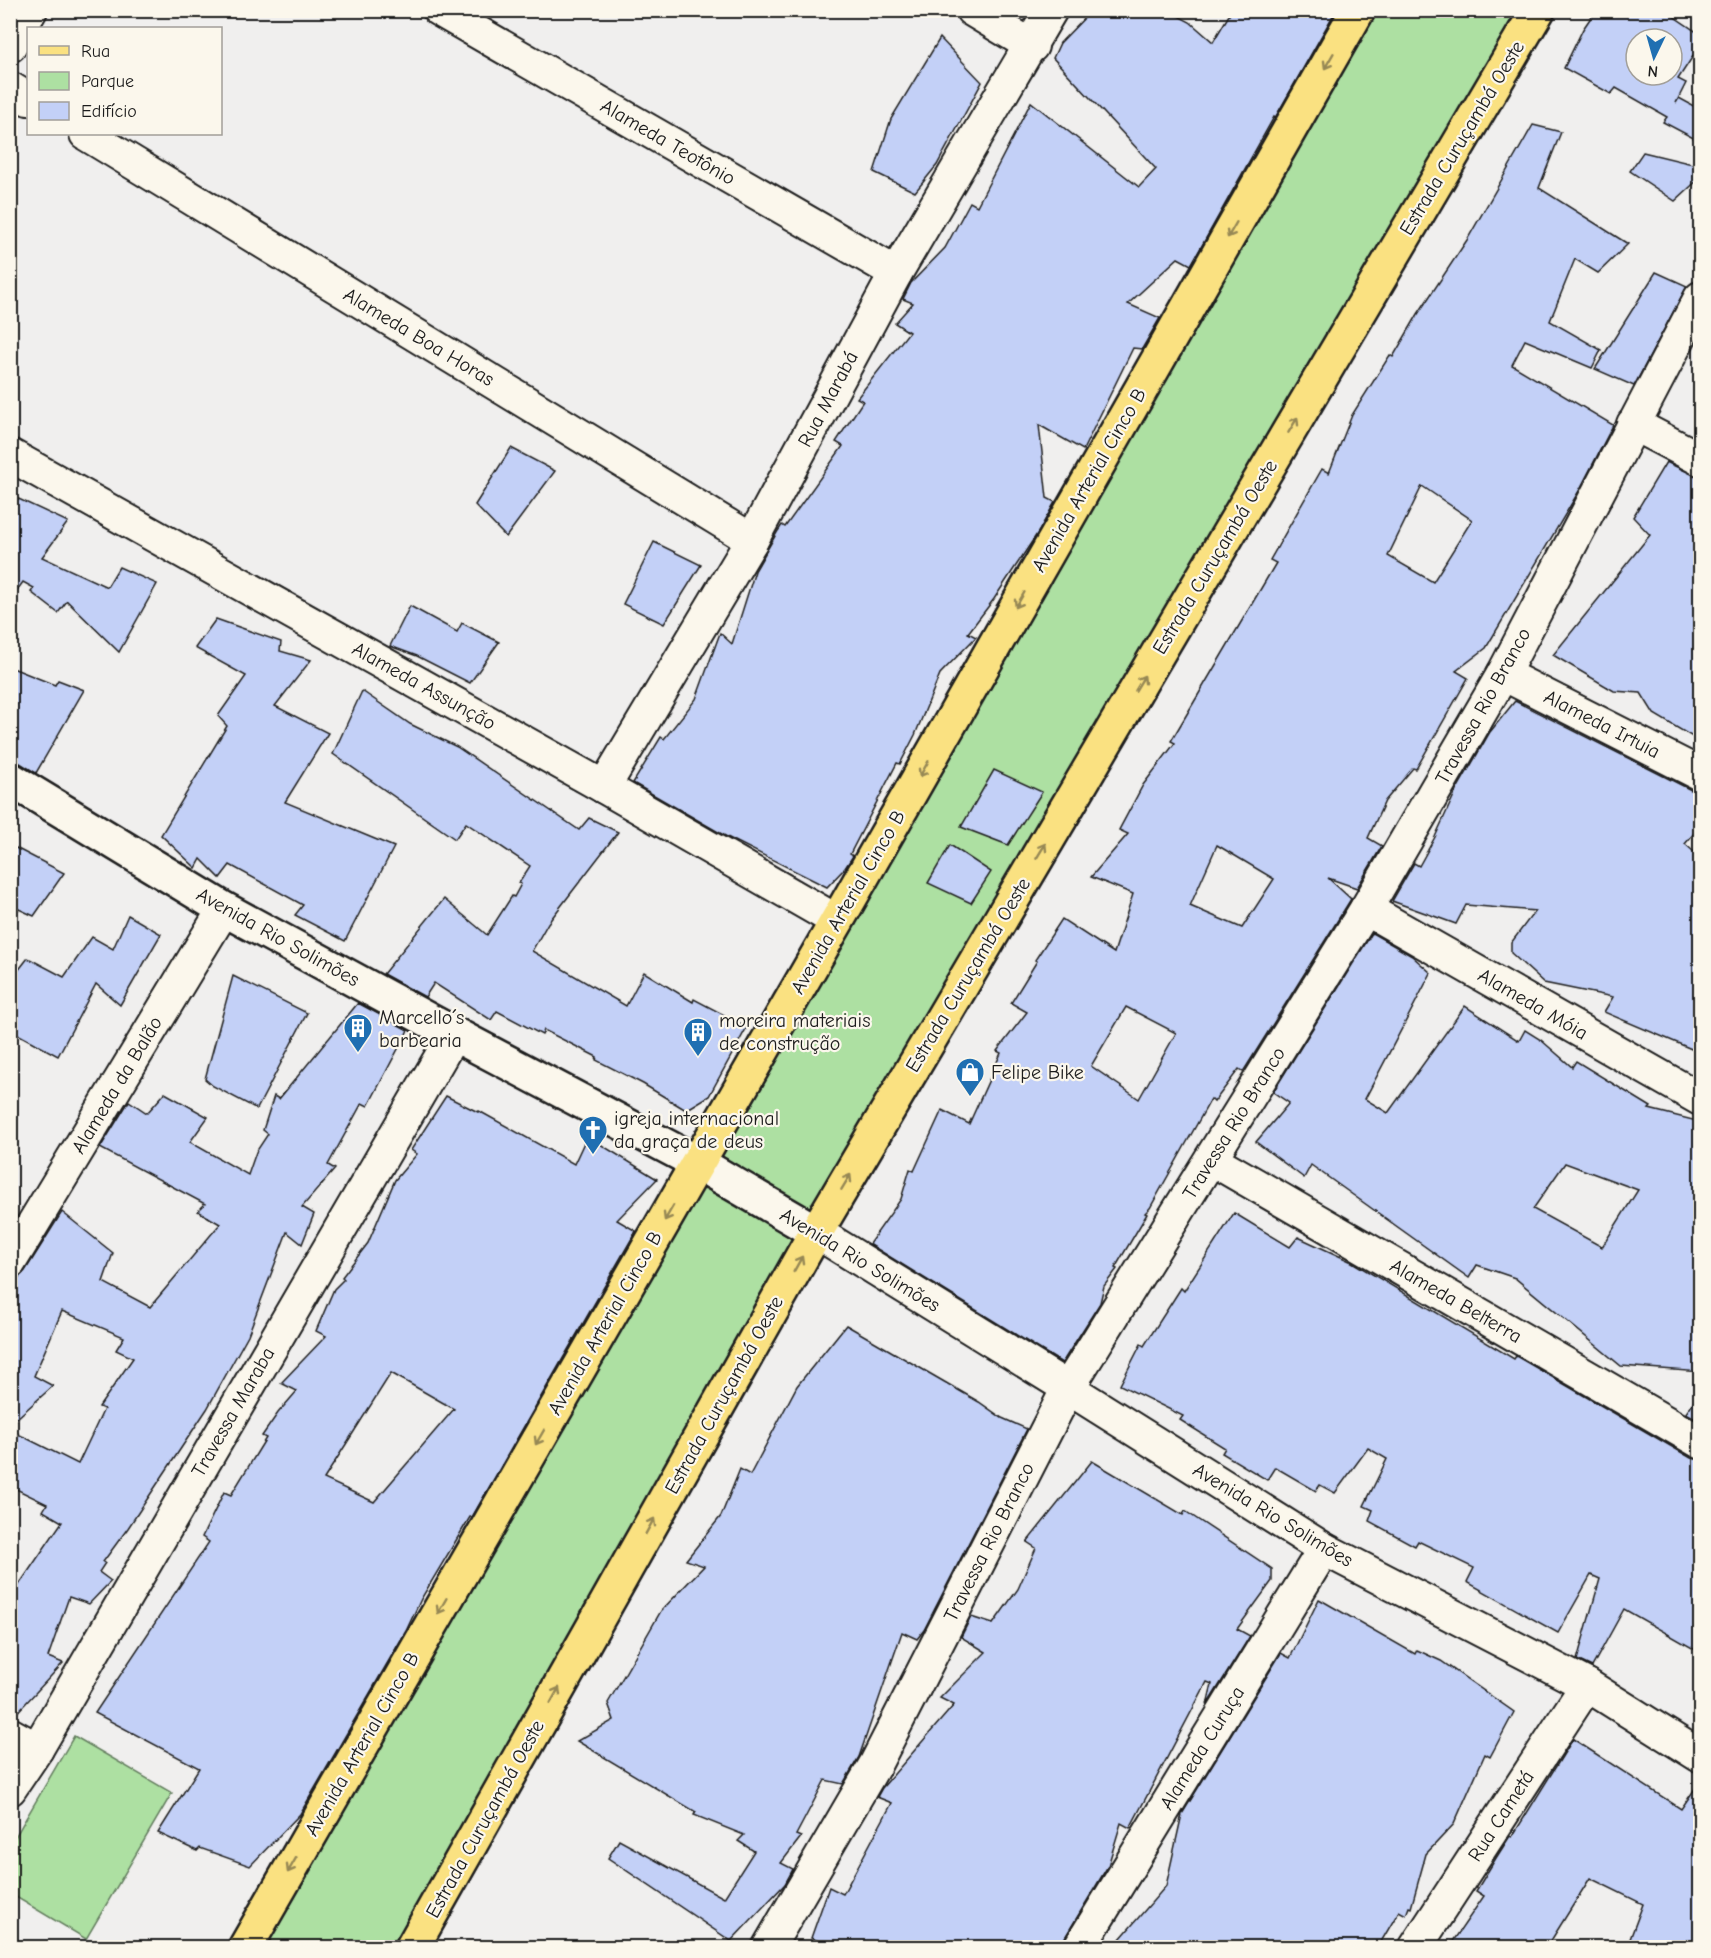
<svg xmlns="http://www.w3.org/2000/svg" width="1711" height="1958" viewBox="0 0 1711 1958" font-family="'Comic Neue',sans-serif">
  <rect width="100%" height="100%" fill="#f0efee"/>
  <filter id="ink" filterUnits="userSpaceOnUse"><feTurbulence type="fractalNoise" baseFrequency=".0167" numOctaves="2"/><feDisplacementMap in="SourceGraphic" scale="12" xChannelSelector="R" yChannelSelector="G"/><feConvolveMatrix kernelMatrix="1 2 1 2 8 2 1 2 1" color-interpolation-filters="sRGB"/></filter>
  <g filter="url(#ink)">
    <g fill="#ade0a2" stroke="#647e5f" stroke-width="1.5">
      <polygon points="1358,11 1538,11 408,1947 256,1948"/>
      <polygon points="74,1736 172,1793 86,1939 11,1894 11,1844"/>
    </g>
    <g fill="#c3d0f7" stroke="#1c1c1c" stroke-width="1.5" fill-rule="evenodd">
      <polygon points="1092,10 1167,10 1190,22 1213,42 1232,10 1336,10 1275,118 1274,117 1191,265 1178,258 1128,304 1160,318 1142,349 1133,348 1083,450 1039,425 1047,498 1055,502 1039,531 994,599 968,633 976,637 940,674 915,735 900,764 897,763 850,854 853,856 845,868 827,887 727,837 633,783 661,737 664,739 696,699 720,633 732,644 755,571 778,531 782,525 785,527 843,446 836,442 863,401 857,398 909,332 895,323 913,303 903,299 911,283 945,248 970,202 977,206 1031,102 1139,187 1156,169 1053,58 1060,43"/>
      <path d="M1596 10H1664L1701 35V44L1678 79 1686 83 1676 103 1679 98 1701 110V142L1663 122 1667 117 1616 88 1611 94 1564 68 1583 29ZM1636 39H1672V75H1636Z"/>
      <polygon points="940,38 982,82 937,165 915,192 874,172 891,119"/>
      <path d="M1533 125 1561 132 1539 188 1628 244 1598 273 1575 259 1550 321 1601 350 1592 368 1525 340 1512 365 1613 425 1579 491 1486 648 1456 671 1468 678 1416 769 1413 768 1385 801 1368 838 1382 846 1357 888 1328 878 1351 899 1243 1072 1239 1069 1214 1102 1211 1099 1150 1208 1145 1213 1147 1214 1115 1268 1117 1269 1104 1286 1100 1303 1062 1363 869 1244 901 1199 910 1169 914 1171 942 1110 969 1124 1001 1053 997 1051 1027 1012 1011 1003 1037 961 1035 960 1062 919 1114 953 1133 894 1091 877 1128 834 1119 830 1143 785 1175 743 1171 741 1276 563 1270 560 1322 469 1329 473 1352 415 1390 355 1393 357 1418 314 1467 240ZM1422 486 1472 520 1433 582 1388 556ZM1217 845 1274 879 1242 928 1190 906ZM1126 1007 1176 1033 1139 1099 1091 1066Z"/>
      <polygon points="1643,152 1701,166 1701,177 1675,201 1630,171"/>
      <polygon points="1656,272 1687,286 1634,386 1595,369"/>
      <polygon points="511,448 555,471 506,537 475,505"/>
      <polygon points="1666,462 1701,478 1701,742 1654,714 1641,693 1614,691 1553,655 1650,535 1633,517"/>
      <polygon points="10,495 68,522 42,557 107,587 119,567 157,584 119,652 67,601 58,613 31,592 34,588 23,582 10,600"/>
      <polygon points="654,542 701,565 664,624 623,604"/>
      <polygon points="410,606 457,632 462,623 499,642 470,683 417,656 390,646"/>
      <polygon points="216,619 281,642 280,651 311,660 275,706 328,733 285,802 394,847 345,941 295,915 303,905 230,865 220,878 201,859 196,868 161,835 227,726 218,716 246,676 195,648"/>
      <polygon points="10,667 55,685 58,680 84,690 36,773 20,763 10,760"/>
      <polygon points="362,691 410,724 457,747 579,830 589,818 618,832 548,923 532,951 626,1006 644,972 693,1002 694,999 747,1027 709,1096 686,1110 643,1084 596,1060 597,1057 544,1030 542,1035 497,1011 491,1020 434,983 425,997 383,974 444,899 487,935 512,896 514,897 521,884 519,883 530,866 466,823 455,839 333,754"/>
      <polygon points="1515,701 1701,795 1701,825 1685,844 1701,858 1701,1053 1604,1012 1613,997 1544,983 1511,953 1511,943 1535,911 1466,905 1456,924 1392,901 1414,863 1419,866 1435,837 1456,791 1490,732"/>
      <polygon points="994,770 1042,792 1008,845 961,827"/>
      <polygon points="10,845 64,873 34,916 10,905"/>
      <polygon points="950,845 991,872 971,903 928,883"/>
      <polygon points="128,915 161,934 120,1005 96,984 58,1056 10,1030 10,981 28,958 64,977 92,937 113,949"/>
      <path d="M1372 933 1412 956 1431 973 1365 1099 1388 1113 1465 1006 1519 1041 1525 1030 1541 1040 1572 1067 1576 1061 1651 1107 1649 1109 1701 1122V1372L1621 1366 1515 1278 1477 1265 1469 1278 1311 1165 1304 1178 1256 1142 1289 1103 1273 1092ZM1565 1163 1638 1190 1602 1247 1533 1209Z"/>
      <polygon points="233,976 307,1013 257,1109 213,1086 205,1079"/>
      <polygon points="358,1003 408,1030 368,1106 362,1103 328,1165 335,1169 302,1207 314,1214 302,1244 287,1232 248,1335 207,1409 128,1528 103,1562 105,1563 99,1572 111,1581 89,1604 69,1597 48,1657 63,1663 13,1717 10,1716 10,1598 62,1522 43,1511 47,1504 10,1486 10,1430 78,1464 104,1409 99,1407 133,1358 116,1350 124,1337 62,1311 34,1376 53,1386 15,1420 10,1430 10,1280 19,1277 25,1271 62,1212 113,1253 103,1282 150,1307 220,1224 198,1211 205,1204 100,1148 129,1101 147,1113 165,1093 208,1117 190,1142 248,1175 256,1152 268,1134 263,1130 274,1096 279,1099"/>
      <path d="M446 1096 478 1112 479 1111 574 1164 587 1136 657 1179 617 1220 636 1231 472 1517H470L421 1599 406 1631 300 1814 250 1866 200 1848 197 1851 158 1833 199 1768 95 1713 209 1542 202 1537 224 1492 231 1495 266 1438 262 1436 278 1413 297 1391 281 1383 326 1336 316 1331 334 1289 344 1279 342 1277 368 1243 395 1180 417 1154 411 1150ZM391 1373 454 1409 374 1502 324 1479Z"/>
      <polygon points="1234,1213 1290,1247 1298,1237 1352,1262 1514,1359 1516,1356 1691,1458 1701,1460 1701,1653 1624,1609 1592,1667 1577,1660 1600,1579 1591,1575 1558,1633 1467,1582 1474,1568 1418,1541 1415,1546 1369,1521 1373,1510 1364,1506 1387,1459 1368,1448 1335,1493 1320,1485 1316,1491 1275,1467 1267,1480 1222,1453 1225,1448 1180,1420 1183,1416 1120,1385 1141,1344 1144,1346 1181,1288 1184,1291"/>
      <polygon points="846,1325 979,1402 1002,1418 1027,1429 924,1630 917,1639 902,1632 859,1757 843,1784 825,1780 796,1835 801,1837 781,1863 793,1869 785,1884 731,1941 608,1858 619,1840 724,1898 754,1851 738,1841 744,1835 694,1815 696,1812 577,1741 614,1720 608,1703 661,1611 704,1566 686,1560 721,1516 740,1469 750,1475 797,1386"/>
      <polygon points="1701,1390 1701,1421 1686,1413"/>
      <polygon points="1092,1461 1183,1515 1185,1511 1272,1569 1272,1581 1237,1629 1250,1636 1207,1705 1212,1684 1207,1682 1130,1828 1121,1823 1108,1866 1064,1939 1061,1947 834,1947 811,1938 829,1887 843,1894 892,1803 877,1797 882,1788 954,1705 940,1698 986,1652 961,1637 971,1617 993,1624 1018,1589 1036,1548 1027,1542"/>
      <polygon points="1319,1599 1415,1654 1417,1650 1441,1661 1514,1712 1490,1757 1485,1754 1454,1824 1426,1854 1411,1908 1409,1907 1406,1915 1399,1911 1378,1947 1113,1947 1166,1886 1182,1814 1281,1653 1290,1658"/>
      <polygon points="1573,1739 1681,1809 1701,1780 1701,1947 1627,1947 1643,1904 1590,1878 1547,1947 1449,1947 1484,1896 1476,1891 1496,1858 1510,1836 1512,1837"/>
    </g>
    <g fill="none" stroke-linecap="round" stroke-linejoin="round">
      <g stroke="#1c1c1c" stroke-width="36">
        <g id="minor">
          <polyline points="439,10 896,273"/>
          <polyline points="972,10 1032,46"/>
          <polyline points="10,46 31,10"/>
          <polyline points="10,88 28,99"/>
          <polyline points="86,134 752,540"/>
          <polyline points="1633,424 1700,459"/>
          <polyline points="10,455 604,787 837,921"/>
          <polyline points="1503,674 1700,774"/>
          <polyline points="604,787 752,540 896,273 1051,10"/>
          <polyline points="1366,909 1700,1099"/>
          <polyline points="1211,1159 1700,1442"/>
          <polyline points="816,1232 1068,1388 1324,1549 1587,1685 1700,1756"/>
          <polyline points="10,1262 224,909"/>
          <polyline points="10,1734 37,1749"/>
          <polyline points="10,1789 37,1749 454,1034"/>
          <polyline points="768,1948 876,1763 1068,1388 1366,909 1503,674 1700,298"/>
          <polyline points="1079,1948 1324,1549"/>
          <polyline points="1415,1948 1587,1685"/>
        </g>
      </g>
      <g stroke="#1c1c1c" stroke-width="38">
        <polyline id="secondary" points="10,779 224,909 454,1034 698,1163 816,1232"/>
      </g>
      <g stroke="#1c1c1c" stroke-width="38">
        <g id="primary">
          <polyline points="245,1948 837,921 1358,10"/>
          <polyline points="412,1948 816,1232 1538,10"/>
        </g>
      </g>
      <use href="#minor" stroke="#fbf7ec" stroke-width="32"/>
      <use href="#secondary" stroke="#fbf7ec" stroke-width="33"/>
      <use href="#primary" stroke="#fae181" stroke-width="33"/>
    </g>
    <defs><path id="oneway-shaft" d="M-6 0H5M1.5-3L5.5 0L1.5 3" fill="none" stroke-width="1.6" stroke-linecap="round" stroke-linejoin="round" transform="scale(1.5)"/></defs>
    <g stroke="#968854">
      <use href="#oneway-shaft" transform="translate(1329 61) rotate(120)"/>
      <use href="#oneway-shaft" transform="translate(1232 230) rotate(120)"/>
      <use href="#oneway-shaft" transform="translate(1293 425) rotate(-59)"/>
      <use href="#oneway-shaft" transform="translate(1020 600) rotate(120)"/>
      <use href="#oneway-shaft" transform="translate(1140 683) rotate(-59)"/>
      <use href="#oneway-shaft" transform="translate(924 769) rotate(120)"/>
      <use href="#oneway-shaft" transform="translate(1041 851) rotate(-59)"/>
      <use href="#oneway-shaft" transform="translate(846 1182) rotate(-59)"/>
      <use href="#oneway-shaft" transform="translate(669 1213) rotate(120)"/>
      <use href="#oneway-shaft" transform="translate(798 1264) rotate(-61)"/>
      <use href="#oneway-shaft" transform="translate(540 1437) rotate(120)"/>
      <use href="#oneway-shaft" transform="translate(650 1526) rotate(-61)"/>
      <use href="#oneway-shaft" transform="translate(442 1606) rotate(120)"/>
      <use href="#oneway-shaft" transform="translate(555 1695) rotate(-61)"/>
      <use href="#oneway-shaft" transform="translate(292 1865) rotate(120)"/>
    </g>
  </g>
  <defs>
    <g id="building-pin" transform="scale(1.5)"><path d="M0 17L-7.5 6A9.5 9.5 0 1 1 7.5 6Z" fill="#1f6fb2" stroke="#fbf7ec"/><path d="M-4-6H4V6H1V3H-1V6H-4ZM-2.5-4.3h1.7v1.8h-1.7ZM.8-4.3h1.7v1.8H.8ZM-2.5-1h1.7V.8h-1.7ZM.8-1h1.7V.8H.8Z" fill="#fff"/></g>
    <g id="shop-pin" transform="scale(1.5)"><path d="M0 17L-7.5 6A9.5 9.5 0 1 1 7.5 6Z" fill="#1f6fb2" stroke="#fbf7ec"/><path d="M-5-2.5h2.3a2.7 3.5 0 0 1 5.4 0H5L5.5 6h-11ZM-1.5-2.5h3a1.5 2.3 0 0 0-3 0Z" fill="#fff"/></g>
    <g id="church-pin" transform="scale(1.5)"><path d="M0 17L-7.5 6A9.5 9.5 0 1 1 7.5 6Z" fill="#1f6fb2" stroke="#fbf7ec"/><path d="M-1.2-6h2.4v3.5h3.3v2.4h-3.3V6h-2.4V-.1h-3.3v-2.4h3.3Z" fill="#fff"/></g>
  </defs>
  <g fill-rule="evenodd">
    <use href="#building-pin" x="358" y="1028"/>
    <use href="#building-pin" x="698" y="1032"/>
    <use href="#shop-pin" x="970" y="1072"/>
    <use href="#church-pin" x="593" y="1130"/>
  </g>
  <g text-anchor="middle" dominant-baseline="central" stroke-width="4.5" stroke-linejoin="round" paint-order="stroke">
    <g font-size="20" fill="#1c1c1c" stroke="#fbf7ec">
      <text transform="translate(1462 138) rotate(-59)">Estrada Curuçambá Oeste</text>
      <text transform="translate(668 142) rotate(30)">Alameda Teotônio</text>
      <text transform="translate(419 337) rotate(31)">Alameda Boa Horas</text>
      <text transform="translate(828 399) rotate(-62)">Rua Marabá</text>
      <text transform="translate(1089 480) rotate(-60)">Avenida Arterial Cinco B</text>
      <text transform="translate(1215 557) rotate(-59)">Estrada Curuçambá Oeste</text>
      <text transform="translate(424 686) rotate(29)">Alameda Assunção</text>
      <text transform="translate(1483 706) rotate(-61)">Travessa Rio Branco</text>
      <text transform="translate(1602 724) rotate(27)">Alameda Irtuia</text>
      <text transform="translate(848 902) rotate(-60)">Avenida Arterial Cinco B</text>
      <text transform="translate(278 937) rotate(29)">Avenida Rio Solimões</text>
      <text transform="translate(968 975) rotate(-59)">Estrada Curuçambá Oeste</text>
      <text transform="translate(1533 1004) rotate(30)">Alameda Móia</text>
      <text transform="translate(117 1085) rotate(-59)">Alameda da Balão</text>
      <text transform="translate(1234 1123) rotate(-58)">Travessa Rio Branco</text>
      <text transform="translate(860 1260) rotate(31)">Avenida Rio Solimões</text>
      <text transform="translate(1456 1301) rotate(30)">Alameda Belterra</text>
      <text transform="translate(605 1323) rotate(-60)">Avenida Arterial Cinco B</text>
      <text transform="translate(724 1395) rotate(-61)">Estrada Curuçambá Oeste</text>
      <text transform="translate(233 1412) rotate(-60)">Travessa Maraba</text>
      <text transform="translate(1273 1515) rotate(31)">Avenida Rio Solimões</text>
      <text transform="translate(989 1542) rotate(-63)">Travessa Rio Branco</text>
      <text transform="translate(362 1744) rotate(-60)">Avenida Arterial Cinco B</text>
      <text transform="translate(1202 1748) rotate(-58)">Alameda Curuça</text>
      <text transform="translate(1501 1816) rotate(-57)">Rua Cametá</text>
      <text transform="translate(485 1819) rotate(-61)">Estrada Curuçambá Oeste</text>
    </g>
    <g font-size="20" fill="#1c1c1c" stroke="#fbf7ec" text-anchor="start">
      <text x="379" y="1017">Marcello´s<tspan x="379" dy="23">barbearia</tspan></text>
      <text x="719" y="1020">moreira materiais<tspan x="719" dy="23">de construção</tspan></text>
      <text x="991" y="1072">Felipe Bike</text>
      <text x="614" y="1118">igreja internacional<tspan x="614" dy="23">da graça de deus</tspan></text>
    </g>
  </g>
  <rect width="1711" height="1958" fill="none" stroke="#fbf7ec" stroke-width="36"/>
  <rect x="18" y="18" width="1675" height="1922" fill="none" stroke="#1c1c1c" stroke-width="2" filter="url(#ink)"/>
  <rect x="27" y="27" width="195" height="108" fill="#fbf7ec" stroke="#a29f99" stroke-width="1.5"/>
  <rect x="39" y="46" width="30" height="9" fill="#fae181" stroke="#a29f99" stroke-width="1.5"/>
  <text x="81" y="57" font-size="18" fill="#1c1c1c">Rua</text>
  <rect x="39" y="72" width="30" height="18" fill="#ade0a2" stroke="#a29f99" stroke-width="1.5"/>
  <text x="81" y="87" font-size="18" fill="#1c1c1c">Parque</text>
  <rect x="39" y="102" width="30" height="18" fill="#c3d0f7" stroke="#a29f99" stroke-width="1.5"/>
  <text x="81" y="117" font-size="18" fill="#1c1c1c">Edifício</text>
  <g transform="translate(1654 57) rotate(185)"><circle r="28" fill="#fbf7ec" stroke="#a29f99" stroke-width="1.5"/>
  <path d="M0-4.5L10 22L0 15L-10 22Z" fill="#1f6fb2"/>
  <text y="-9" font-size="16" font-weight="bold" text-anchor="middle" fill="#1c1c1c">N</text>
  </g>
</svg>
